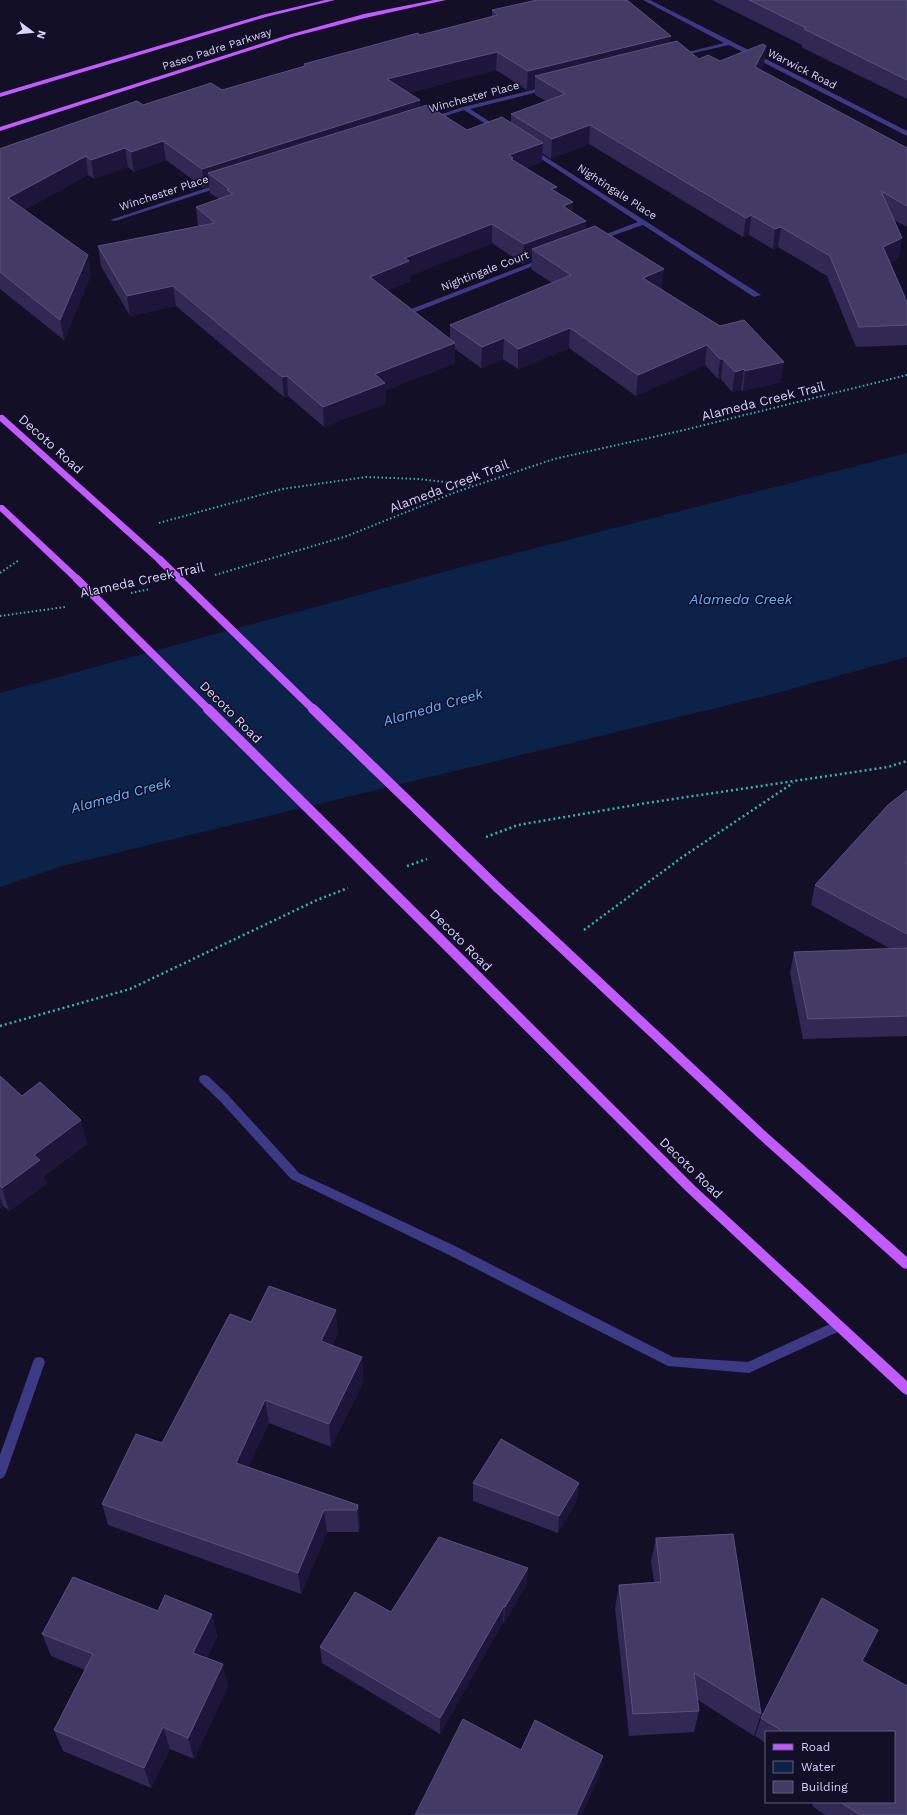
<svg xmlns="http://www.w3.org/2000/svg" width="907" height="1815" viewBox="0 0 907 1815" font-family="'Work Sans',sans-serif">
  <rect width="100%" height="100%" fill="#130f26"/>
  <polygon fill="#0c2248" points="907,453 907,657 769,695 62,866 0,887 0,693 454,569"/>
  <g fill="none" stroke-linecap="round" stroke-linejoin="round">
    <g stroke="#2fb8b0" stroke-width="2" stroke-dasharray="1.5 2.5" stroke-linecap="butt">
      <polyline points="159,523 282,489 366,477 418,479 472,485"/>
      <polyline points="0,573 19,560"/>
      <polyline points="215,575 347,536 456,492 554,459 680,431 907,375"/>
      <polyline points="131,593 150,589"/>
      <polyline points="0,616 65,607"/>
    </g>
    <g stroke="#2fb8b0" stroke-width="2.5" stroke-dasharray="2 3" stroke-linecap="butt">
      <polyline points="486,837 518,825 647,803 888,767 907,761"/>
      <polyline points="407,866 427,859"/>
      <polyline points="584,930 681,858 793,783"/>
      <polyline points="0,1026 130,989 317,900 348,888"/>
    </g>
    <g fill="#3d3a85" fill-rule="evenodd">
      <polygon points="643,0 650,0 907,131 907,136 729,45 676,57 676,55 724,43"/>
      <polygon points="548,86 551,88 550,89 470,109 501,129 501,131 497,131 464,110 430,121 427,119 463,107"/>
      <polygon points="529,149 533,149 761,295 754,297 643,225 600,240 596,240 596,238 638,222 529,151"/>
      <polygon points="222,183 225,185 224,186 115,221 110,220"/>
      <polygon points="544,258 548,260 546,261 405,316 398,314"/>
      <polygon points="204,1075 208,1076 228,1095 299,1173 455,1246 673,1357 748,1362 834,1322 838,1321 842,1322 844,1326 842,1330 749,1373 668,1366 447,1254 291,1179 220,1101 200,1082 199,1079 200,1076"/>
      <polygon points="39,1357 43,1358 45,1362 6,1473 4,1477 0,1479 0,1455 33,1362 35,1358"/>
    </g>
    <g fill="#c25bff" fill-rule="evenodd">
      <polygon points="325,0 335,0 266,17 0,97 0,93 262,15"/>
      <polygon points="434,0 446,0 365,18 292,37 0,131 0,127 288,35 364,14"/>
      <polygon points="0,415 3,415 163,558 163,562 157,562 0,421"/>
      <polygon points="0,505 3,505 80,577 80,581 74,581 0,511"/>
      <polygon points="498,884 502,885 765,1131 907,1257 907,1269 903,1268 757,1137 494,891 493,888 494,885"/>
      <polygon points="428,923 432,924 696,1187 907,1381 907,1395 903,1393 688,1193 424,930 423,927 424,924"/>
    </g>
    <g stroke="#c25bff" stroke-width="8">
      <polyline points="160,560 314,710"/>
      <polyline points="77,579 209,710"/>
    </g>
    <g stroke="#c25bff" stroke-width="10">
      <polyline points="208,709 428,927"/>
      <polyline points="313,709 498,888"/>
    </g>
  </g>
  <g fill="#312854" fill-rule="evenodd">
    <polygon points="712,0 907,0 907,99 801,47 802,45"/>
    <path d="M492 10 670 43 699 59 720 61 766 46 764 65 761 70 907 148V227L894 220 899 258 890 262 907 302V345L856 347 827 276 778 247 773 249 749 235 743 237 589 144 551 159 542 153V162L526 168 557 187V193L586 229 662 289H661L781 382 743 391 741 390 732 392 721 379H718L705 365 636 396 569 348 518 369 503 359 481 368 455 349V363L386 390V403L324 427 288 396 284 397 176 306 130 316 101 266 98 246 198 226 196 207 219 199 210 193 209 187 204 188 166 160 134 172 128 167 94 179 88 175 24 210 91 275 64 340 0 289V149L143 105 222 90 304 66V64L492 17ZM496 70 527 90 535 88V95L546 101 511 114V123L467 130 420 107 408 93ZM492 243 523 264 532 260 531 269 552 283 450 325V339L387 290 410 281 409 276Z"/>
    <polygon points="907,790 907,1036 803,1039 790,973 794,952 891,949 811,905 815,885"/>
    <polygon points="0,1076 22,1096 87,1144 44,1176 46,1184 9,1211 3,1206 0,1208"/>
    <polygon points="251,1322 338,1334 332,1345 364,1380 331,1447 269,1423 248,1467 358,1505 360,1526 359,1532 327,1532 301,1594 108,1525 102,1504 162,1443"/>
    <polygon points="473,1483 579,1483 577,1500 558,1533 473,1501"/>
    <polygon points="656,1538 761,1714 754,1736 698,1700 699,1711 694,1732 629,1736 615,1608 619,1585 654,1582 651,1561"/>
    <polygon points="527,1584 504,1623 503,1622 440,1734 322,1663 320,1647 391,1612"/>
    <polygon points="822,1598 878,1630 870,1650 863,1662 907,1686 907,1815 825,1815 812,1806 814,1802 894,1802 894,1732 766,1732 766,1743 755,1736 761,1718"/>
    <polygon points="158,1611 212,1614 217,1637 207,1658 228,1686 194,1759 170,1749 151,1788 63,1751 54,1730 85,1670 51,1656 42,1634"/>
  </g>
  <g fill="#1d163a">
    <polygon points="671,36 669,55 535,76 535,88 527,90 528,71"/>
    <polygon points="766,46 764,65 753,86 755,67"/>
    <polygon points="497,52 496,70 388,98 387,79"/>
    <polygon points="420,100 420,119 208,173 209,187 204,188 202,169"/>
    <polygon points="590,125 589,144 551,159 552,139"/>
    <polygon points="163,141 166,160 134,172 131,152"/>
    <polygon points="543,143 542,162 513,173 509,155"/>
    <polygon points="125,148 128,167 94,179 91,160"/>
    <polygon points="86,156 88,175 11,217 8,198"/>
    <polygon points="557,187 557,206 551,189"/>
    <polygon points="573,202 572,221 563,206"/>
    <polygon points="751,215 749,235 743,237 746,218"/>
    <polygon points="586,221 585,240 532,249 532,260 523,264 524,244"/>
    <polygon points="492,224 492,243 409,276 410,281 370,296 370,277 405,258"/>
    <polygon points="781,227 778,247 773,249 775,229"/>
    <polygon points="902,238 899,258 879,267 883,247"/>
    <polygon points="88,255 91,275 64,340 60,320"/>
    <polygon points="664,269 662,289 641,298 643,278"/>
    <polygon points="173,286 176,306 130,316 127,296"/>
    <polygon points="570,328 569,348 518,369 518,349"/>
    <polygon points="504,338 503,359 481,368 482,347"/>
    <polygon points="455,343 455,363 386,390 386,403 324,427 323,407 375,374"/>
    <polygon points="707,345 705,365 636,396 638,375"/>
    <polygon points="720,359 723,359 721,379 718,379"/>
    <polygon points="784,362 781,382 743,391 745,371"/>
    <polygon points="744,369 741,390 732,392 735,372"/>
    <polygon points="287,376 288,396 284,397 282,377"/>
    <polygon points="81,1120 87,1144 44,1176 46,1184 9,1211 2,1188 34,1155"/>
    <polygon points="0,1196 3,1206 0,1208"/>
    <polygon points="336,1310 338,1334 323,1364 321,1341"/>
    <polygon points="362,1357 364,1380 331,1447 329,1424"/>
    <polygon points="265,1400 269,1423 240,1485 236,1463"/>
    <polygon points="579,1483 577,1500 558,1533 559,1516"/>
    <polygon points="358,1505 360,1526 359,1532 357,1510"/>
    <polygon points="324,1510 327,1532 301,1594 298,1573"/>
    <polygon points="528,1568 527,1584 504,1623 505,1607"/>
    <polygon points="504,1606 503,1622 440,1734 440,1718"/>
    <polygon points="212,1614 217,1637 199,1675 193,1653"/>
    <polygon points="878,1630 870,1650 854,1680 862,1661"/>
    <polygon points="223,1664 228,1686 194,1759 188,1738"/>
    <polygon points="163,1727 170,1749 151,1788 144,1768"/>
    <polygon points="603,1756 599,1777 582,1815 576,1815"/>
  </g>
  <g fill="#433a66" stroke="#5a527e">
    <polygon points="537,0 627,0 671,36 528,71 497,52 387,79 420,100 202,169 163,141 131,152 125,148 91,160 86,156 8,198 88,255 60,320 0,272 0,149 2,148 137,101 143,105 211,83 222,90 305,66 304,64 418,33 420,35 498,15 492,10"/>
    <polygon points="749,0 907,0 907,80 804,29 806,28"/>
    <polygon points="677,41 699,59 708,55 720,61 763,44 766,46 755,67 907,148 907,206 881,191 902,238 883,247 907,302 907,325 859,327 830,256 781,227 775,229 751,215 746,218 590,125 552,139 511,114 565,94 535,76"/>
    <polygon points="427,105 467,130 502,117 543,143 509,155 513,158 511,159 557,187 551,189 573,202 563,206 586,221 524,244 492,224 405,258 409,261 370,277 455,343 375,374 385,383 323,407 287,376 282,377 173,286 127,296 98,246 215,223 196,207 233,194 227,190 229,189 208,173"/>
    <polygon points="595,226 664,269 643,278 720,326 744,320 784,362 745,371 744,369 735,372 723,359 720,359 707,345 638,375 570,328 518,349 504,338 482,347 450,325 571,275 532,249"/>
    <polygon points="907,790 907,862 905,863 907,864 907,934 815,885 888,805"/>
    <polygon points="907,948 907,1016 808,1019 794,952"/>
    <polygon points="0,1076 22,1096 40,1082 81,1120 34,1155 40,1160 2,1188 0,1186"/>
    <polygon points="269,1286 336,1310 321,1341 362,1357 329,1424 265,1400 236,1463 358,1505 357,1510 324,1510 298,1573 102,1504 136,1434 162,1443 230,1314 251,1322"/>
    <polygon points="501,1439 579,1483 559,1516 473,1483"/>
    <polygon points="733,1534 761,1714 694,1673 699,1711 633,1714 619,1585 661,1582 656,1538"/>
    <polygon points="439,1537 528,1568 505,1607 504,1606 440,1718 320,1647 355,1592 391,1612"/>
    <polygon points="73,1577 158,1611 165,1595 212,1614 193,1653 223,1664 188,1738 163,1727 144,1768 54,1730 93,1654 42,1634"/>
    <polygon points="822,1598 878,1630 862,1661 907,1686 907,1815 860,1815 840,1802 894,1802 894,1732 784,1732 761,1718"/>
    <polygon points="463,1719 521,1750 535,1720 603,1756 576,1815 415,1815"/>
  </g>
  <g text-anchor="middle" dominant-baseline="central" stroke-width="3" stroke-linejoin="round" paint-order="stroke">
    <g font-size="11" fill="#d9d4ff" stroke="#130f26">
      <text transform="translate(217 49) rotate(-18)">Paseo Padre Parkway</text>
      <text transform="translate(802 69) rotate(27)">Warwick Road</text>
      <text transform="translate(474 97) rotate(-15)">Winchester Place</text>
      <text transform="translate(617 192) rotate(33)">Nightingale Place</text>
      <text transform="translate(164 193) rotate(-18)">Winchester Place</text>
      <text transform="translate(485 271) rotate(-21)">Nightingale Court</text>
    </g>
    <g font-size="13" fill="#d9d4ff" stroke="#130f26">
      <text transform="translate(763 401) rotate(-14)">Alameda Creek Trail</text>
      <text transform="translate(51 444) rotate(42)">Decoto Road</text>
      <text transform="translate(449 486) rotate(-21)">Alameda Creek Trail</text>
      <text transform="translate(142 580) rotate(-12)">Alameda Creek Trail</text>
      <text transform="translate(231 712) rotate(45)">Decoto Road</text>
      <text transform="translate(461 940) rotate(45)">Decoto Road</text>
      <text transform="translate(691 1168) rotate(44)">Decoto Road</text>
    </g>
    <g font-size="14" font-style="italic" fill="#62b6ff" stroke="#130f26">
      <text x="741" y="599">Alameda Creek</text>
      <text transform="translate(433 707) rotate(-16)">Alameda Creek</text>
      <text transform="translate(121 795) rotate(-15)">Alameda Creek</text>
    </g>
  </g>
  <rect x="765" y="1731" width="130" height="72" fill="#130f26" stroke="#625e7d"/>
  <rect x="773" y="1744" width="20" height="6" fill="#c25bff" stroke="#625e7d"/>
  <text x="801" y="1751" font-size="12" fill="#d9d4ff">Road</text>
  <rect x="773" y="1761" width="20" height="12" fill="#0c2248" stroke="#625e7d"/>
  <text x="801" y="1771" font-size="12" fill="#d9d4ff">Water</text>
  <rect x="773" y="1781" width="20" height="12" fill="#433a66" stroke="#625e7d"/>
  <text x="801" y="1791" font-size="12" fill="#d9d4ff">Building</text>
  <g transform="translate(32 32) rotate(106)" stroke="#130f26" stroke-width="3" paint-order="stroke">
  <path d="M0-3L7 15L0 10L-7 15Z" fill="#d9d4ff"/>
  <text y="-6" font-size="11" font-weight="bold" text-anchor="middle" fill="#d9d4ff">N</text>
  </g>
</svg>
